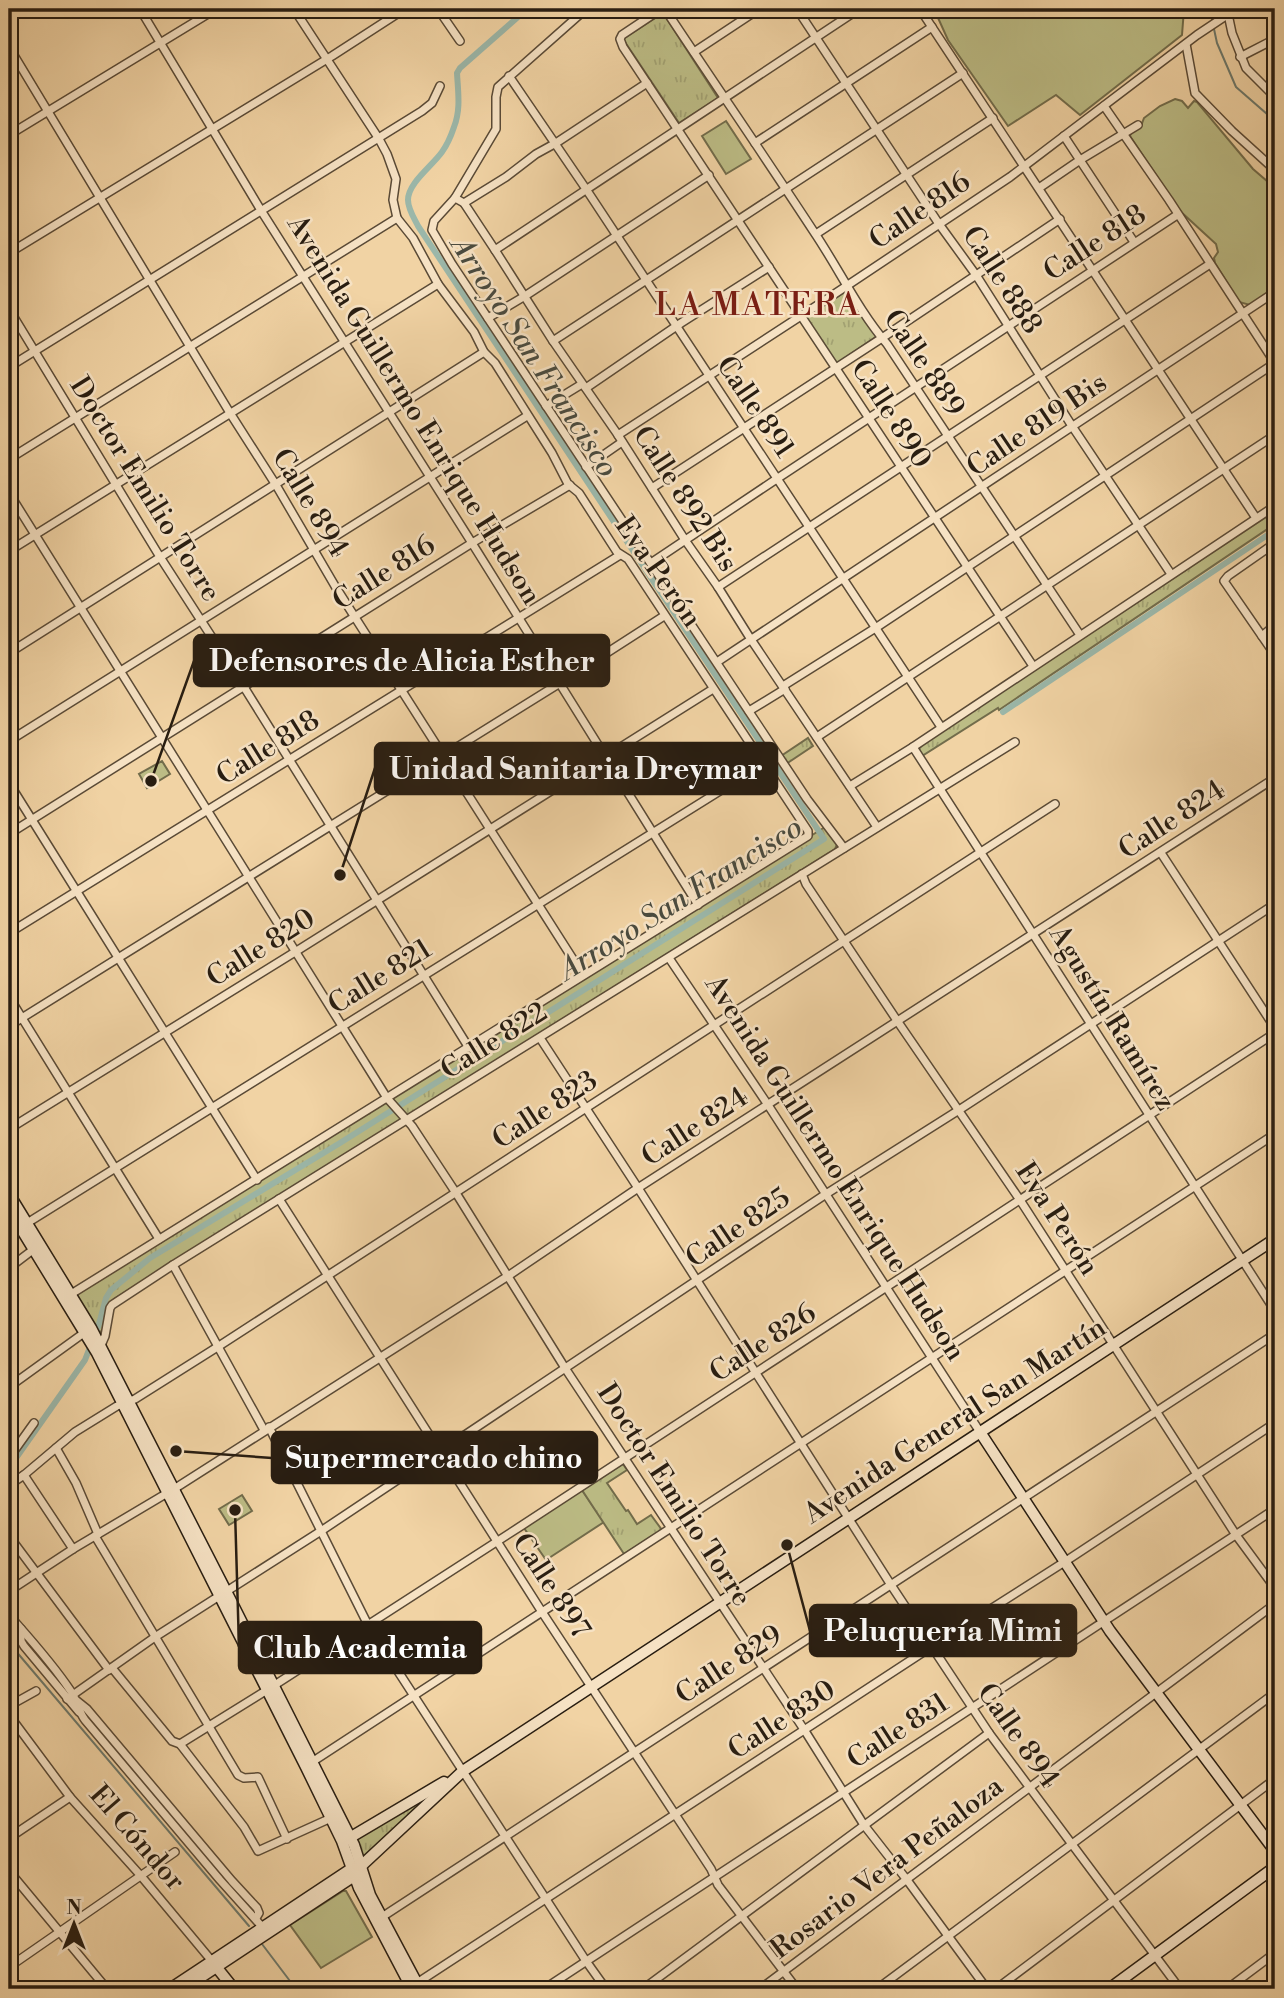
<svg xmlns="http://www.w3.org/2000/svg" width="1284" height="1998" viewBox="0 0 1284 1998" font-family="'Libre Bodoni',serif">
  <defs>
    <pattern id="park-tufts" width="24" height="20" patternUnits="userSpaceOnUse" patternTransform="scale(1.75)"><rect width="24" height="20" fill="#bcbc85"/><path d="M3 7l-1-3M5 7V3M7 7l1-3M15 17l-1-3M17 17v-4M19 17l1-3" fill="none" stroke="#a2a172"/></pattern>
  </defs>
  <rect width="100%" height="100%" fill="#f1d3a4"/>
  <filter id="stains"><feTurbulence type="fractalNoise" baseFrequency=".00286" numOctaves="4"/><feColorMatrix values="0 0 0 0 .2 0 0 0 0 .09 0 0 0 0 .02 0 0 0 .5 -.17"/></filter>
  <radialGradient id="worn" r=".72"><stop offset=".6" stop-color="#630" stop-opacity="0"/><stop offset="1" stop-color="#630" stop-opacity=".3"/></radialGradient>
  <g fill="#bcbc85" stroke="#726c4b" stroke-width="2">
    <polygon points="934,9 1184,9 1182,35 1080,115 1056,95 1008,126 948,40"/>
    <polygon points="1175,99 1182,101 1188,108 1194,101 1197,102 1253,169 1275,188 1275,288 1250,305 1239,302 1215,263 1214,258 1218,252 1216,244 1180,211 1130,136 1131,133 1141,126 1144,118 1160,106"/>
    <polygon points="726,121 751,159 726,174 702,136"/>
    <polygon points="162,761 170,774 147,788 139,774"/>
    <polygon points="582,1490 604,1522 546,1560 524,1528"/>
    <polygon points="242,1495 252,1511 229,1525 219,1509"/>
    <polygon points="343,1891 346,1891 372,1937 321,1968 290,1925"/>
  </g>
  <g fill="url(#park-tufts)" stroke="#726c4b" stroke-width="2">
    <polygon points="663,13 718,98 679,123 623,39"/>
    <polygon points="846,291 877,336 836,364 805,318"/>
    <polygon points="1275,511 1275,524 999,710 998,708 922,756 919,749 923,744"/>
    <polygon points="808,738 813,746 786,764 781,756"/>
    <polygon points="825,827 837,844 835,849 114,1299 106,1309 103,1330 97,1334 76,1295"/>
    <polygon points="623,1464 627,1470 607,1483 626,1511 628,1510 637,1524 651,1515 662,1530 624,1554 582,1490"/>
    <polygon points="427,1795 428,1798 362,1858 355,1837"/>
  </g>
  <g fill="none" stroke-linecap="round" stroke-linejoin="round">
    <g stroke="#6d796c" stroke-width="2">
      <polyline points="1211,9 1212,20"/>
      <polyline points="1214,29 1217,43 1236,87 1275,121"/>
      <polyline points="9,1643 249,1926"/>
      <polyline points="262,1944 296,1989"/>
    </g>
    <g stroke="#9bb7a9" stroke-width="6">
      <polyline points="1003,712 1275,530"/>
      <path d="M9 1468 85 1360 99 1324 106 1298 111 1290 150 1258 340 1143 824 839 418 226C414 218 408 209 408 200 408 183 432 166 442 152 447 145 451 136 454 127 461 109 458 92 457 73L460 68 527 9"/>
    </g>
    <g stroke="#5a4a36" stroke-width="10">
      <g id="street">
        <polyline points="140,9 262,212 472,543 698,905"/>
        <polyline points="438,9 460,41"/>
        <polyline points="586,9 498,87 496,97 496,129 455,198 434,221 432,230 452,264 807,799 844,848"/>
        <polyline points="661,9 622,35 620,39 623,47 1033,666"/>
        <path d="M665 9C714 83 765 157 814 232 839 269 858 310 887 344L1080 635"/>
        <polyline points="797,9 939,224 976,275 1072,426 1171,574"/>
        <polyline points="920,9 1256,518"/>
        <polyline points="1228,14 1232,33 1246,68 1275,97"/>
        <polyline points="9,18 25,9"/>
        <polyline points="1186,44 1195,93 1232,131 1275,170"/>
        <polyline points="9,47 230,413 276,485 335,586 583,975"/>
        <polyline points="694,52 759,9"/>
        <polyline points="1240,57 1275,39"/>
        <polyline points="509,76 586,189 941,727"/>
        <polyline points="1104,106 1169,200 1275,363"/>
        <polyline points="9,135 216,9"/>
        <polyline points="1064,136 1134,242"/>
        <polyline points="755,143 932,27"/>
        <polyline points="1039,188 1080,160 1138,125"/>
        <polyline points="455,198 464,203 495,250 553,341 618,435 685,540 718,587 750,638 877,827"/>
        <polyline points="464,203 506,177 536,154 556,143 647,83"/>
        <polyline points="816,234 993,118"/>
        <polyline points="495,250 859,9"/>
        <polyline points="9,253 332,56 400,12 410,9"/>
        <polyline points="9,309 160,557 244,687 469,1048"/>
        <polyline points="488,318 525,296 709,175"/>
        <polyline points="553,341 963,73"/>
        <polyline points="9,367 422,111 432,103 440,86"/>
        <polyline points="586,388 681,323 769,267"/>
        <polyline points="546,406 582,384"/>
        <polyline points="618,435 830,297 1010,177 1197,35 1236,9"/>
        <polyline points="9,459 397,218"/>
        <polyline points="586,467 622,442"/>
        <polyline points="652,488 882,338 1060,219"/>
        <polyline points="9,493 387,1098 412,1126 456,1193 565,1368 805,1731 864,1825 907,1880 987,1989"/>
        <polyline points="1275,543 1228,576 1224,581 1275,655"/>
        <polyline points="9,551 438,284"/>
        <polyline points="651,563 778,478 1177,215"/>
        <polyline points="718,587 1210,264"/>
        <polyline points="1262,636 1275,625"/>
        <polyline points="9,653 484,352"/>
        <polyline points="717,662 1275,292"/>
        <polyline points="783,686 877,627 1275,363"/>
        <polyline points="749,711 785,689"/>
        <polyline points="817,737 1275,435"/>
        <polyline points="9,741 527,416"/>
        <polyline points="913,747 1275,1311"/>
        <polyline points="9,783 257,1180"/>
        <polyline points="850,786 913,747 1275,506"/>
        <polyline points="9,834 472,543 570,485"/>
        <polyline points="1161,853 1275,1028"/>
        <polyline points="802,874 806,884 898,1022 1020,1200 1236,1535 1275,1588"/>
        <polyline points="9,933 620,555"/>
        <polyline points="669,958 768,1105 980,1432"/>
        <polyline points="9,997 159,1239"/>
        <polyline points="9,1026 560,683 664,616"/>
        <polyline points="540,1038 638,1188 891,1585 989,1733 1180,1989"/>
        <polyline points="9,1129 295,952 713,689"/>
        <polyline points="279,1199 542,1612 711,1869 718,1885 797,1989"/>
        <polyline points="24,1225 763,764"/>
        <polyline points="173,1265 264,1430"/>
        <polyline points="9,1268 34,1249"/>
        <polyline points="68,1296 808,836 808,831 628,559 617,552 579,493 568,484 552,453 495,363 484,352 474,332 438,284 413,238 397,218 393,200 396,179 387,154 379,139 294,9"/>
        <polyline points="99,1350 105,1336 110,1308 112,1305 173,1265 1015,742"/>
        <polyline points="9,1387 88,1330"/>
        <polyline points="269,1427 368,1625 586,1961 606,1989"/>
        <polyline points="56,1448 76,1483 98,1534"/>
        <polyline points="9,1458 34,1423"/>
        <polyline points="24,1475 73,1549"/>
        <polyline points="9,1485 24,1475 75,1432 117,1406 135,1399 219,1346 1055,804"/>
        <polyline points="9,1536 109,1670"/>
        <polyline points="95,1536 238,1775 244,1778 258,1777 287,1839"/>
        <polyline points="9,1591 73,1549 174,1489 508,1276 638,1188 1275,778"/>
        <path d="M9 1615C30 1639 52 1663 70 1690 77 1699 78 1711 85 1720L220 1880 266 1931"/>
        <polyline points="21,1629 21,1641 24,1646 79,1712"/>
        <polyline points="112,1668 172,1741 180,1744 244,1827 258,1851 331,1818"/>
        <polyline points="67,1699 155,1637 321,1531 826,1194 959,1110 1275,904"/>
        <polyline points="77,1701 87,1709 232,1881 257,1908 259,1913 256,1918"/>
        <polyline points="9,1706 36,1691"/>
        <polyline points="9,1715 70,1797 141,1876 211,1960"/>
        <polyline points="180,1744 267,1690 521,1526 1275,1033"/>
        <polyline points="312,1762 1275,1134"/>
        <polyline points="9,1838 70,1797"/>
        <polyline points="9,1871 107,1989"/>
        <polyline points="382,1917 1275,1334"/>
        <polyline points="9,1967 175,1852"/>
        <polyline points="417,1983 931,1647 1066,1561 1275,1423"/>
        <polyline points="544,1989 1275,1509"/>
        <polyline points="643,1989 989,1733"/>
        <polyline points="760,1989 1275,1604"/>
        <polyline points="877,1989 1275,1693"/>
        <polyline points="996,1989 1275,1779"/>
        <polyline points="1227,1989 1275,1953"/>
      </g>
    </g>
    <g stroke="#281d11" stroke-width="13">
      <g id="secondary">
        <polyline points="9,1194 91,1328 230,1599 354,1845 370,1895 420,1989"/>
        <polyline points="9,1209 97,1353 306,1767 342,1841 359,1888 412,1989"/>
        <polyline points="980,1432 1110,1631 1275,1851"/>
        <polyline points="346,1840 444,1782"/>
        <polyline points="214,1964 234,1989"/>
        <polyline points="170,1989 351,1869 356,1868"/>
        <polyline points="183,1989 354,1876 360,1867 463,1771 1275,1239"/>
        <polyline points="1109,1989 1275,1867"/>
      </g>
    </g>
    <use href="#street" stroke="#f6e2c4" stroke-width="7"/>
    <use href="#secondary" stroke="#f6e2c4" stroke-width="10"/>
  </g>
  <g text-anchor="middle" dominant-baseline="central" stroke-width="5" stroke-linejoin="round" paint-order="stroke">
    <g font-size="28" fill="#281d11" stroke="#f6e2c4">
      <text transform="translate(920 211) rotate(-34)">Calle 816</text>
      <text transform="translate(1095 243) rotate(-33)">Calle 818</text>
      <text transform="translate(1002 280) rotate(57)">Calle 888</text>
      <text transform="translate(924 363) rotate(56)">Calle 889</text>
      <text transform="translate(755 407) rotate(56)">Calle 891</text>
      <text transform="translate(414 410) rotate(58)">Avenida Guillermo Enrique Hudson</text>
      <text transform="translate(891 414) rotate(57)">Calle 890</text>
      <text transform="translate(1037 425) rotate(-34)">Calle 819 Bis</text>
      <text transform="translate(145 489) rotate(58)">Doctor Emilio Torre</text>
      <text transform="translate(685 499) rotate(57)">Calle 892 Bis</text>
      <text transform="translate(310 503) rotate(59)">Calle 894</text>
      <text transform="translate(658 572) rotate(55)">Eva Perón</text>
      <text transform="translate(384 573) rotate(-32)">Calle 816</text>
      <text transform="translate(268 748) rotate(-32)">Calle 818</text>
      <text transform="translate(1172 820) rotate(-33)">Calle 824</text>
      <text transform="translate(261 948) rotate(-32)">Calle 820</text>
      <text transform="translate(380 977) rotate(-32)">Calle 821</text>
      <text transform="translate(1112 1018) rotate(58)">Agustín Ramírez</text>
      <text transform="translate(494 1041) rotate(-32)">Calle 822</text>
      <text transform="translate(545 1110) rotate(-33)">Calle 823</text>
      <text transform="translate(695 1127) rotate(-33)">Calle 824</text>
      <text transform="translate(835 1168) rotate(57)">Avenida Guillermo Enrique Hudson</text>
      <text transform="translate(1057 1219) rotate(57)">Eva Perón</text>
      <text transform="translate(738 1228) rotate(-34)">Calle 825</text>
      <text transform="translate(763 1343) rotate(-33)">Calle 826</text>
      <text transform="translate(955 1421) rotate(-33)">Avenida General San Martín</text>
      <text transform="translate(674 1495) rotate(57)">Doctor Emilio Torre</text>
      <text transform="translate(551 1586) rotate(57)">Calle 897</text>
      <text transform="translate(729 1665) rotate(-33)">Calle 829</text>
      <text transform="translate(782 1720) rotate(-33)">Calle 830</text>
      <text transform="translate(898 1731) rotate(-33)">Calle 831</text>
      <text transform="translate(1018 1736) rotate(55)">Calle 894</text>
      <text transform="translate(137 1838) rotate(49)">El Cóndor</text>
      <text transform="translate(887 1868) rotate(-37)">Rosario Vera Peñaloza</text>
    </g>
    <g font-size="30" font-style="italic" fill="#4a4b3f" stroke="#f6e2c4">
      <text transform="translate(534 357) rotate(57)">Arroyo San Francisco</text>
      <text transform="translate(681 899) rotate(-32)">Arroyo San Francisco</text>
    </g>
    <g font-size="32" letter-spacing="2" fill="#7a1f14" stroke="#f6e2c4">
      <text x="758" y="305">LA MATERA</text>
    </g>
  </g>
  <path fill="none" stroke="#281d11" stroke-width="2.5" d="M151 781L194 661M340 875L375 768M176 1451L272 1458M787 1545L810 1631M235 1510L239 1647"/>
  <g fill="#281d11" stroke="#f6e2c4" stroke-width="2.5">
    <circle cx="151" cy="781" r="7"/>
    <circle cx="340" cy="875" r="7"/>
    <circle cx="176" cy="1451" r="7"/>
    <circle cx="787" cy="1545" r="7"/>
    <circle cx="235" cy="1510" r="7"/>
  </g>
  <g fill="#281d11" stroke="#281d11" stroke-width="2.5">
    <rect x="194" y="635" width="415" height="51" rx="7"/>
    <rect x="375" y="743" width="402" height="51" rx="7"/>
    <rect x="272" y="1432" width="325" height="51" rx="7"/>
    <rect x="810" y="1605" width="266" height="51" rx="7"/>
    <rect x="239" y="1622" width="242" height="51" rx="7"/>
  </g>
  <g font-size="30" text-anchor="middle" font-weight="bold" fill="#fff">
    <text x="402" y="671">Defensores de Alicia Esther</text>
    <text x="576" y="779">Unidad Sanitaria Dreymar</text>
    <text x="434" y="1468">Supermercado chino</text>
    <text x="943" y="1641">Peluquería Mimi</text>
    <text x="360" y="1658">Club Academia</text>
  </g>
  <rect width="1284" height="1998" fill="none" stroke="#f1d3a4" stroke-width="35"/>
  <rect x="10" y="10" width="1263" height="1977" fill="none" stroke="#281d11" stroke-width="3.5"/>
  <rect x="18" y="18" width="1249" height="1963" fill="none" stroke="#281d11" stroke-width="2"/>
  <g transform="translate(74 1924)" stroke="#f6e2c4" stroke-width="5" paint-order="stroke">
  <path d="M0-5L12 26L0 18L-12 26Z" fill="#281d11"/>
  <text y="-10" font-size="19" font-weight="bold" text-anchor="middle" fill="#281d11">N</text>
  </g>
  <rect width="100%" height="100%" filter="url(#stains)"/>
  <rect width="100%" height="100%" fill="url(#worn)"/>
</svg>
